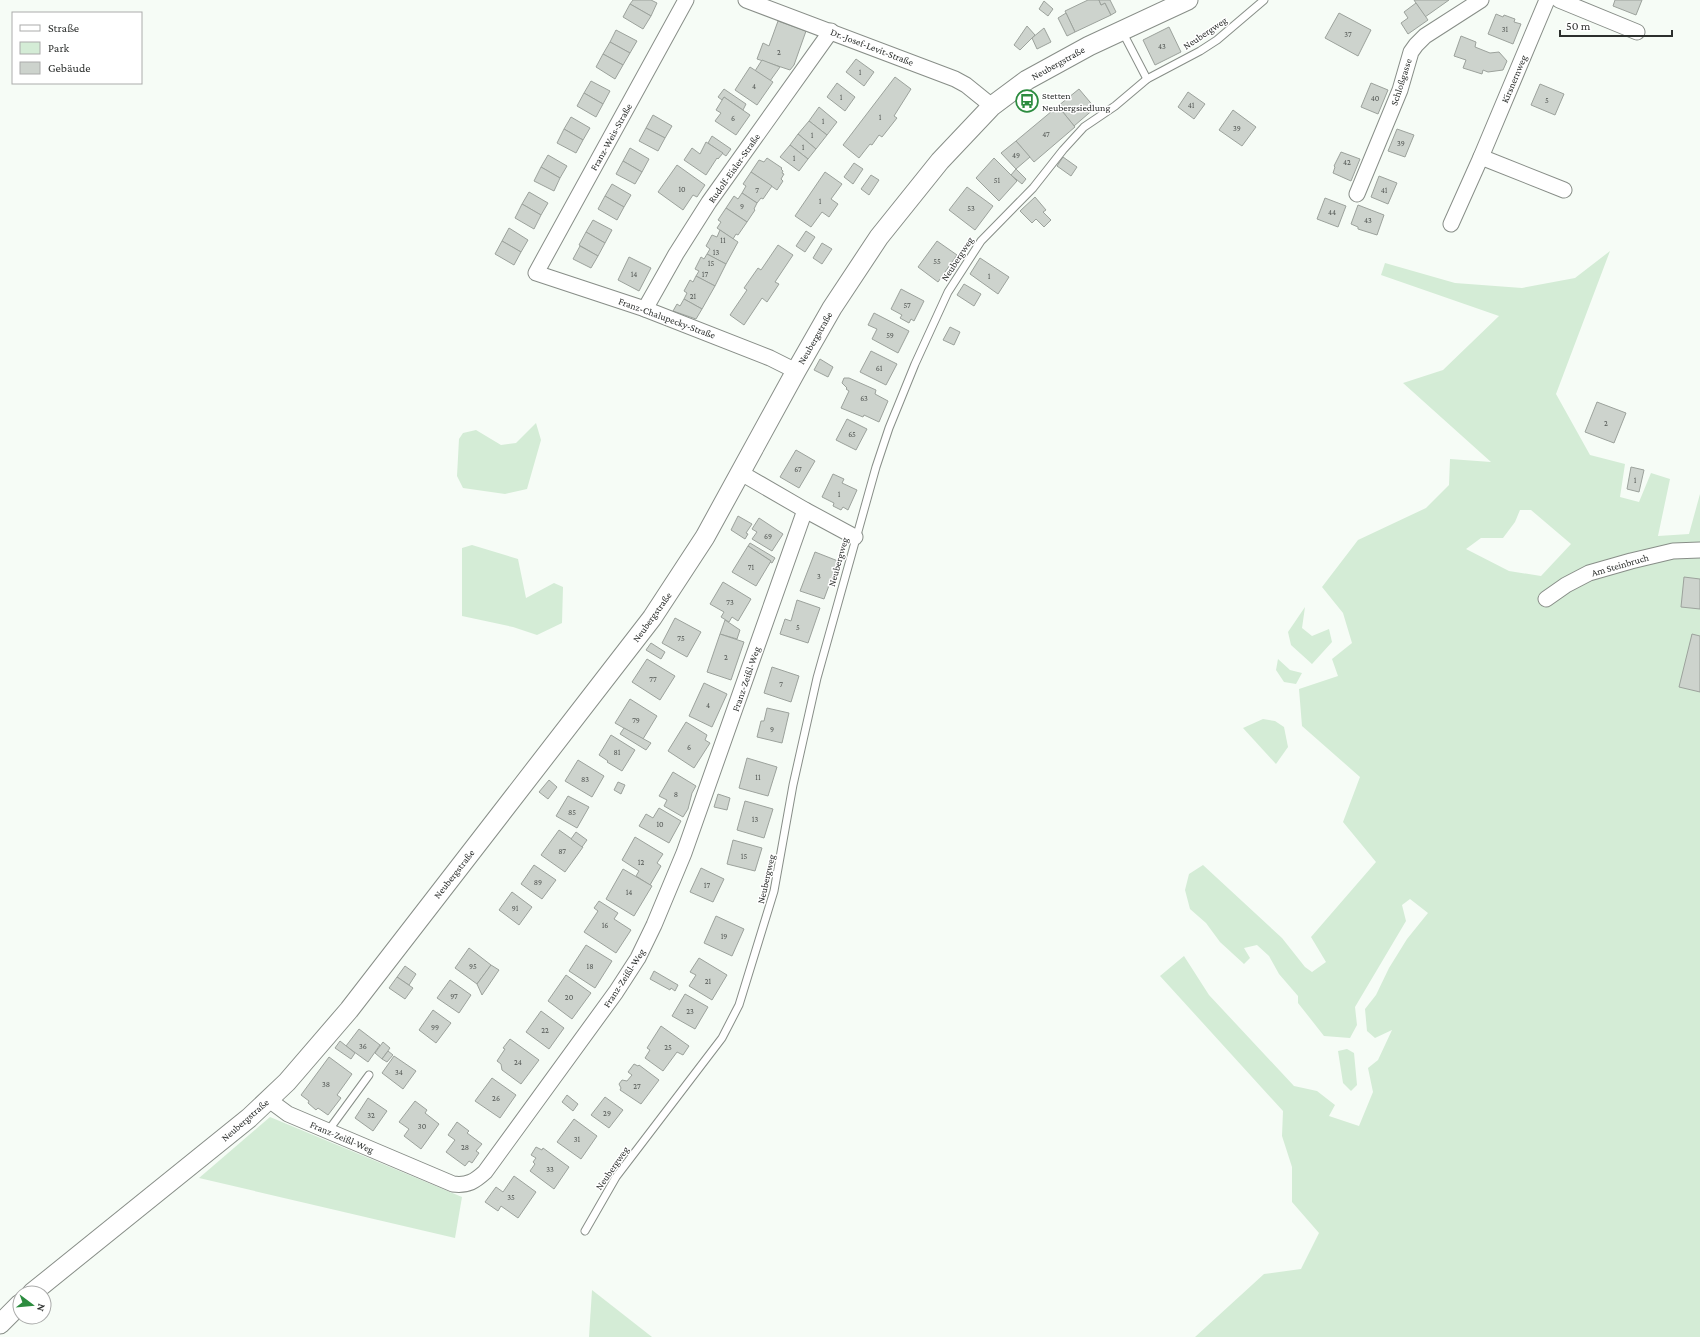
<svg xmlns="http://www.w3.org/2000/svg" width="1700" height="1337" viewBox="0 0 1700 1337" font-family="'Crimson Pro',serif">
  <rect width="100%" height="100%" fill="#f6fcf6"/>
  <g fill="#d4ecd6" fill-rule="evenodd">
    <path d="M1610 251 1556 394 1590 455 1625 464 1620 497 1639 502 1651 473 1670 479 1658 536 1689 534 1700 494V1337H1195L1264 1274 1301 1269 1319 1233 1292 1202V1167L1282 1136 1283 1111 1160 976 1184 956 1209 995 1294 1086 1317 1091 1335 1105 1329 1116 1359 1126 1373 1092 1368 1068 1378 1060 1392 1030 1375 1038 1367 1031 1365 1009 1376 995 1389 968 1407 939 1428 913 1410 899 1402 905 1406 921 1355 1007 1357 1025 1350 1038 1324 1036 1298 1003V996L1279 974 1269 956 1257 945 1244 948 1250 958 1244 964 1220 942 1206 923 1190 909 1185 890 1189 874 1203 865 1282 938 1305 967 1312 972 1326 962 1311 937 1376 862 1343 822 1360 777 1302 726 1299 689 1338 676 1332 659 1352 643 1343 613 1322 587 1358 540 1426 508 1449 485 1450 459 1491 462 1403 383 1443 370 1499 316 1381 275 1385 263 1455 283 1522 288 1575 278ZM1520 510H1531L1571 544 1541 576 1509 571 1466 549 1481 538H1503L1515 522Z"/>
    <polygon points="536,423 541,440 527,489 505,494 463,488 457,476 459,439 463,433 476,430 501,445 516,443"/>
    <polygon points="472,545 518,559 526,598 554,583 563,587 562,623 537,635 513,627 462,616 462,548"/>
    <polygon points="1305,607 1302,628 1312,636 1329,629 1332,642 1312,664 1291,645 1288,632"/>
    <polygon points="1278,659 1290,670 1302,673 1296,684 1284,682 1276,670"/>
    <polygon points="1263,719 1275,721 1284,727 1288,747 1276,764 1243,728"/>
    <polygon points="1347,1049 1354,1053 1357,1085 1351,1091 1343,1083 1338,1051"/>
    <polygon points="270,1117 462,1197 455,1238 199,1178"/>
    <polygon points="592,1290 652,1337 589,1337"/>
  </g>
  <g fill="#cdd3cd" stroke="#9ca29c">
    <polygon points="633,0 651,0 657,3 651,16 630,4"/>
    <polygon points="1088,0 1099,0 1101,5 1105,3 1111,15 1075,32 1065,11"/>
    <polygon points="1099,0 1110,0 1116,12 1111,15 1105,3 1101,5"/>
    <polygon points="1414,0 1449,0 1425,17"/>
    <polygon points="1615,0 1642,0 1636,15 1613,6"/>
    <polygon points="1044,1 1053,9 1048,16 1039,9"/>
    <polygon points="1416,3 1428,20 1408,34 1401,23 1408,18 1404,12"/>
    <polygon points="630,4 651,16 643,29 623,17"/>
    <polygon points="1066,13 1075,32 1067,36 1058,18"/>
    <polygon points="1339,13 1371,30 1358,56 1325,38"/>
    <polygon points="1496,14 1503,17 1504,15 1515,19 1514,22 1521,24 1513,44 1488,34"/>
    <polygon points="778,21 806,31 794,65 790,70 757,59 763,43 769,46"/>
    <polygon points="1027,26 1035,35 1020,50 1014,45"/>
    <polygon points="1169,27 1181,52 1155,65 1143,40"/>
    <polygon points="1044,28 1051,42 1037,49 1032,38"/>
    <polygon points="616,30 637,41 630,53 610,42"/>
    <polygon points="1461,36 1476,42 1475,47 1490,53 1499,52 1507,61 1503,70 1488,72 1483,70 1482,74 1463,68 1466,60 1454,56"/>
    <polygon points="610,42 630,53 623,65 603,54"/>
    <polygon points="603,54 623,65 615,79 596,67"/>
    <polygon points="856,59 874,72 864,86 846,72"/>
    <polygon points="762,60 780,67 770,81 755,71"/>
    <polygon points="750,67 773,82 757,105 735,90"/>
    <polygon points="895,77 911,89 894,116 897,118 882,137 879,135 872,145 870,144 859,158 843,145"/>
    <polygon points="591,81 610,91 603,104 584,93"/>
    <polygon points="837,83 855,97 845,111 827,97"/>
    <polygon points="1371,83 1388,90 1378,114 1361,107"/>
    <polygon points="1540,84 1564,94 1555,115 1531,105"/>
    <polygon points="724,89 746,104 743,110 724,97 722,100 718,97"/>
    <polygon points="1079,89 1095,108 1074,126 1058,106"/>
    <polygon points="1188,92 1205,104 1194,119 1178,107"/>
    <polygon points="584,93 603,104 596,117 577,106"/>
    <polygon points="724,97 750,115 736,135 715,121 721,113 716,110"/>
    <polygon points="1058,106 1075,127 1034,162 1016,141"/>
    <polygon points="819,107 837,122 827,135 809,121"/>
    <polygon points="1233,110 1256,127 1242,146 1219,130"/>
    <polygon points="653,115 672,126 665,138 646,128"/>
    <polygon points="571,117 590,128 583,140 564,129"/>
    <polygon points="809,121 827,135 816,149 798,134"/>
    <polygon points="646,128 665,138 658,151 639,141"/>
    <polygon points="564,129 583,140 576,153 557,143"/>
    <polygon points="1397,129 1414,135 1405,157 1388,151"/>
    <polygon points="798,134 816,149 808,159 790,145"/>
    <polygon points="712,136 731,149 726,156 708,143"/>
    <polygon points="1016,141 1030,157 1016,169 1001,153"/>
    <polygon points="706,142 723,153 718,159 717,158 706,175 684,160 692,148 700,154"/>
    <polygon points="790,145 808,159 799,171 780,157"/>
    <polygon points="630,148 649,159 642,172 623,161"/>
    <polygon points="1341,152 1360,159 1351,181 1333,173 1335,167 1334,166"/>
    <polygon points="548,155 567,166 560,178 541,167"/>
    <polygon points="1063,157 1077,167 1071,176 1057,166"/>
    <polygon points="767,158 782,168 781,169 783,171 782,173 784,174 781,179 783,181 777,190 751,172 759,160 764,162"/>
    <polygon points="994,158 1017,181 999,201 976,178"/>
    <polygon points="623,161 642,172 635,184 616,174"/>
    <polygon points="854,163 863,169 853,184 844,177"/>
    <polygon points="677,165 705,185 697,197 693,195 683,210 658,192"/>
    <polygon points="541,167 560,178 554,191 534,181"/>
    <polygon points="1016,169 1026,179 1022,184 1011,175"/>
    <polygon points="751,172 772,186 763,199 761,198 757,203 742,193 746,186 743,184"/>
    <polygon points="825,172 842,184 831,199 838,204 829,217 822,212 811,227 795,216"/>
    <polygon points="871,175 879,180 869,195 861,189"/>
    <polygon points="1379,176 1397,183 1388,204 1371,197"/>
    <polygon points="612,184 631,195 624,207 605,196"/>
    <polygon points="967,187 993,206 975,230 949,210"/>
    <polygon points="529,192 548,203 541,215 522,204"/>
    <polygon points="742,193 757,203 754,209 755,210 747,222 726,208 734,196 738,199"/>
    <polygon points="605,196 624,207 617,220 598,209"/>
    <polygon points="1035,197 1046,210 1043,212 1051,220 1044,227 1036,219 1032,223 1020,211"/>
    <polygon points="1325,198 1346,206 1338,227 1317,219"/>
    <polygon points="522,204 541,215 534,229 515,218"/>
    <polygon points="1358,205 1384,215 1377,235 1358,229 1358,227 1351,224"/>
    <polygon points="726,208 747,222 738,235 736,234 733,239 717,228 721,222 718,220"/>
    <polygon points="593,220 612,230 605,243 586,232"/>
    <polygon points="509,228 528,240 521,252 502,241"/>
    <polygon points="720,230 738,242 726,264 707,254 710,249 706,246 712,235 717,237"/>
    <polygon points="806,231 815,237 805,252 796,246"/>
    <polygon points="586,232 605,243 598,256 579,245"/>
    <polygon points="502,241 521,252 514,265 495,254"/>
    <polygon points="937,241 957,255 938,282 918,267"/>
    <polygon points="822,243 832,249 822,264 813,258"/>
    <polygon points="778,245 793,255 775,282 779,284 767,302 762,298 744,325 730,315 747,290 744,288 758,268 761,270"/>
    <polygon points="580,246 598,256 591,268 573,259"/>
    <polygon points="707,254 726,264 715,286 696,276 699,271 695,269 701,257 704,259"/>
    <polygon points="629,257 651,268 639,291 618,280"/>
    <polygon points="980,258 1009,277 998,294 970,274"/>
    <polygon points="696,276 715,286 702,309 684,299 687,293 684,291 690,280 693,282"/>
    <polygon points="964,284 981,294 974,306 957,295"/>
    <polygon points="901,289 924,301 914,321 911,319 909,323 900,318 902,315 891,309"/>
    <polygon points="684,299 702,309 696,319 673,311 677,304 680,306"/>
    <polygon points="874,313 909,331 898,353 872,339 877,329 868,325"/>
    <polygon points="950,327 960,332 954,345 943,340"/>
    <polygon points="871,351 897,364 886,385 860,372"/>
    <polygon points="820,359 833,367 828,377 814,370"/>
    <polygon points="844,378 849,378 876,390 875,394 888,401 879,422 864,415 863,417 841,408 849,391 846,389 847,388 842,383"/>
    <polygon points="1597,402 1626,413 1614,443 1585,432"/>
    <polygon points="847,419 867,429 856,450 836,440"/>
    <polygon points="796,450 815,461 799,488 780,477"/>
    <polygon points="1631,467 1644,470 1639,492 1627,489"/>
    <polygon points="833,474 844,479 842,483 857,490 848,510 843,507 841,510 833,506 834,503 822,497"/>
    <polygon points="738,516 752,524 746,533 748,534 745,539 731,530"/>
    <polygon points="759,518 783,534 772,551 752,539 757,532 752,529"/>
    <polygon points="750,543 775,558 772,563 770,562 771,561 748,546"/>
    <polygon points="748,546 771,561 756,586 732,572"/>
    <polygon points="815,552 838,561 824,599 800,591"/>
    <polygon points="1684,577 1700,579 1700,609 1681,607"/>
    <polygon points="723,582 751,599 738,621 732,617 729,622 721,617 724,612 710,604"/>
    <polygon points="797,600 820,608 808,643 780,634 785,619 791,621"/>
    <polygon points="675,618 701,632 687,657 662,643"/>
    <polygon points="725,620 740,630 737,639 720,634"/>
    <polygon points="720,634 744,642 731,680 707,672"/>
    <polygon points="1692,634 1700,636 1700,692 1679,687"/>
    <polygon points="651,643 665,652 661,659 646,650"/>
    <polygon points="647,659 675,676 660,700 632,682"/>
    <polygon points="772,667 799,676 791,702 764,693"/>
    <polygon points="704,683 727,694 712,727 689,716"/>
    <polygon points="630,699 657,716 643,739 615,723"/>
    <polygon points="767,708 789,713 782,743 757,737 761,721 764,721"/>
    <polygon points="686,722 707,735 705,740 710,743 694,768 668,751"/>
    <polygon points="624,728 651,743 646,750 620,734"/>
    <polygon points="611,735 635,750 622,771 607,762 608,761 599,755"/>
    <polygon points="747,758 777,767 768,796 739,788"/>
    <polygon points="578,760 604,776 592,797 565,781"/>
    <polygon points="673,772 696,786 692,793 688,809 683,817 664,806 667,800 659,796"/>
    <polygon points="549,780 557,787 548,799 539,792"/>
    <polygon points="618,782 625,785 621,794 614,790"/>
    <polygon points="718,794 730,798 727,810 714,807"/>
    <polygon points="568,796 589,807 577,828 556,816"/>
    <polygon points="745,801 773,809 764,838 737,830"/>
    <polygon points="659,808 681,821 669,843 639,826 646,814 653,818"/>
    <polygon points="559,830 583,847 565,872 541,855"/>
    <polygon points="576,832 587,840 582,847 571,839"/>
    <polygon points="635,837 663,854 657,863 661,866 650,885 636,876 639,871 622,860"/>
    <polygon points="733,840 762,848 755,871 727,864"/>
    <polygon points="534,865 556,880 542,899 521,884"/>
    <polygon points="701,868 724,879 713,902 690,892"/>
    <polygon points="623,869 652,886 634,916 606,899"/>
    <polygon points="512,892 532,907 519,925 499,910"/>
    <polygon points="599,901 618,913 614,919 631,930 616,953 584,932 598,911 594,908"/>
    <polygon points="716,916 744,929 732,956 704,943"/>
    <polygon points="586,945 612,961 595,988 569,971"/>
    <polygon points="469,948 491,965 477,984 455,968"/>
    <polygon points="699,958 727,975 712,1000 689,986 696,975 690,972"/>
    <polygon points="491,965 499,970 482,995 477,984"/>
    <polygon points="405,966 416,974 409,985 397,977"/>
    <polygon points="654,971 678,985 675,991 671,988 670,990 650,979"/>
    <polygon points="566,975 591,993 572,1019 548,1001"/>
    <polygon points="397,977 413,988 405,999 389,988"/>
    <polygon points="450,980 471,995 459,1013 437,998"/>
    <polygon points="685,994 708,1007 695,1029 672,1016"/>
    <polygon points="433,1010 451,1023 436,1043 419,1030"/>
    <polygon points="541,1011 564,1028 549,1049 526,1032"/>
    <polygon points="661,1026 689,1046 683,1055 677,1052 663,1071 645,1058 650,1050 647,1048"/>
    <polygon points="359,1029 380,1045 368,1062 346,1046"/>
    <polygon points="510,1039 539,1060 521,1084 502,1070 501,1064 497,1061 505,1049 503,1048"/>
    <polygon points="340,1041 355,1053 351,1059 335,1048"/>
    <polygon points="383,1042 390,1048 382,1059 375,1053"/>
    <polygon points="388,1051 393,1055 387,1062 382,1059"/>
    <polygon points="394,1056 416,1071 403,1089 382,1073"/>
    <polygon points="329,1057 352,1074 337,1095 341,1098 328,1115 318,1108 316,1110 308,1103 309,1101 301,1095"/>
    <polygon points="634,1064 638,1066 639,1065 659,1080 641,1104 620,1090 621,1088 619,1084 622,1080 627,1081 632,1075 628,1072"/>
    <polygon points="492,1078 516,1095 500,1118 475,1101"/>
    <polygon points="567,1095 578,1104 573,1111 562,1102"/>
    <polygon points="605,1097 623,1110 609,1128 591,1115"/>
    <polygon points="368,1098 387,1111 373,1131 355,1118"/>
    <polygon points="415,1101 427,1110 425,1113 439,1124 421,1149 404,1136 409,1129 399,1122"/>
    <polygon points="574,1119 597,1136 581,1159 557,1142"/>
    <polygon points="457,1122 469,1131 467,1133 482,1144 476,1151 479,1153 472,1163 469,1161 465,1166 446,1152 455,1140 448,1135"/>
    <polygon points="536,1147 542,1150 543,1148 569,1167 554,1189 530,1171 535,1164 533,1162 536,1158 531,1155"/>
    <polygon points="514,1176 536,1192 518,1218 501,1206 498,1211 485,1202 496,1187 503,1192"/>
  </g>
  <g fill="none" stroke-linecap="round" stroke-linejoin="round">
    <g stroke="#888e88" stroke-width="9">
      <g id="service">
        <polyline points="1122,31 1147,79"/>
        <polyline points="328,1131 369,1075"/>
        <polyline points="585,1231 616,1177 722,1038 739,1005 774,891 793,785 817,678 876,467 889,428 915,364 948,292 981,241 1033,188 1063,150 1084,127 1115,106 1147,79 1200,51 1217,40 1264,0"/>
      </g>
    </g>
    <g stroke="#888e88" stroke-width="17">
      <g id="minor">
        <polyline points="686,0 536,273 645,309 770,358 796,371"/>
        <polyline points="746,0 955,79 966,85 992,106"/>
        <polyline points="1559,0 1637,32"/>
        <polyline points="1481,157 1564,190"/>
        <polyline points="1357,194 1400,90 1411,52 1416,45 1425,36 1481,0"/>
        <polyline points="1451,224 1481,157 1547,0"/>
        <polyline points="645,309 676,254 709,202 831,31"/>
        <polyline points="741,473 805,510 855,537"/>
        <polyline points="1546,599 1566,585 1589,573 1631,561 1673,551 1700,550"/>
        <path d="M269 1100 288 1114 453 1184C468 1186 475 1181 485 1172L616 992 638 958 654 925 684 853 805 510"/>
      </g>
    </g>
    <g stroke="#888e88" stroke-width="21">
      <g id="tertiary">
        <polyline points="32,1293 249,1118 287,1082 349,1010 652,618 705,537 796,371 832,308 879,237 940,161 992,106 1027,80 1089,46 1188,0"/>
        <polyline points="0,1324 20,1304"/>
      </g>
    </g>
    <use href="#service" stroke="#fff" stroke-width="7"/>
    <use href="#minor" stroke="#fff" stroke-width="15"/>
    <use href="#tertiary" stroke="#fff" stroke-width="19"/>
  </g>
  <defs>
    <g id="bus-ring" transform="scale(1.15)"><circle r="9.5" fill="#fff" stroke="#2c8c3f" stroke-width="1.5"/><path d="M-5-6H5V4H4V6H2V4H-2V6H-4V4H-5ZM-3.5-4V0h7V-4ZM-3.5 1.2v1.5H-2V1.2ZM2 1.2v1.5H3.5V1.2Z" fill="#2c8c3f"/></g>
  </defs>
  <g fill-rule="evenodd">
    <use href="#bus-ring" x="1027" y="101"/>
  </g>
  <g text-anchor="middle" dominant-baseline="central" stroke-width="3" stroke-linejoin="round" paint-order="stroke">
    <g font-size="8" fill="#545855">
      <text x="1505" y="29">31</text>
      <text x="1348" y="34">37</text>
      <text x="1162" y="46">43</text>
      <text x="779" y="52">2</text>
      <text x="860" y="72">1</text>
      <text x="754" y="86">4</text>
      <text x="841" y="97">1</text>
      <text x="1375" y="98">40</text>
      <text x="1547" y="100">5</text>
      <text x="1191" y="105">41</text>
      <text x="880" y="117">1</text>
      <text x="733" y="118">6</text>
      <text x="823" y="121">1</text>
      <text x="1237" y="128">39</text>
      <text x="1046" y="134">47</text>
      <text x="812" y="135">1</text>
      <text x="1401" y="143">39</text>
      <text x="803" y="147">1</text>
      <text x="1016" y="155">49</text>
      <text x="794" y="158">1</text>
      <text x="1347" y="162">42</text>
      <text x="997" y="180">51</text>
      <text x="682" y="189">10</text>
      <text x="757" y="190">7</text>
      <text x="1384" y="190">41</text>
      <text x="820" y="201">1</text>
      <text x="742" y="206">9</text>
      <text x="971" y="208">53</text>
      <text x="1332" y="212">44</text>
      <text x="1368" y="220">43</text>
      <text x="723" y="240">11</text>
      <text x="716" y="252">13</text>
      <text x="937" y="261">55</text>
      <text x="711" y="263">15</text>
      <text x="634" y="274">14</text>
      <text x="705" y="274">17</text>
      <text x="989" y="276">1</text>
      <text x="693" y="296">21</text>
      <text x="907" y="305">57</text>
      <text x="890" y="335">59</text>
      <text x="879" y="368">61</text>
      <text x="864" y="398">63</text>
      <text x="1606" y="423">2</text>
      <text x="852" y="434">65</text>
      <text x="798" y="469">67</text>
      <text x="1635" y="480">1</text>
      <text x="839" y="494">1</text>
      <text x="768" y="536">69</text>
      <text x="751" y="567">71</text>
      <text x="819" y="576">3</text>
      <text x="730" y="602">73</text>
      <text x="798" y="627">5</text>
      <text x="681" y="638">75</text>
      <text x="726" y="657">2</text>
      <text x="653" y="679">77</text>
      <text x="781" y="684">7</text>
      <text x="708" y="705">4</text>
      <text x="636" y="720">79</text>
      <text x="772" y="729">9</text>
      <text x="689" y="747">6</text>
      <text x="617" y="752">81</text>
      <text x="758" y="777">11</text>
      <text x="585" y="779">83</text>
      <text x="676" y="794">8</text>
      <text x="572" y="812">85</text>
      <text x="755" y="819">13</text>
      <text x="660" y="824">10</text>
      <text x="562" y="851">87</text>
      <text x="744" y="856">15</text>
      <text x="641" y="862">12</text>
      <text x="538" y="882">89</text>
      <text x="707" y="885">17</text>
      <text x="629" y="892">14</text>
      <text x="515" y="908">91</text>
      <text x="605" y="925">16</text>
      <text x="724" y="936">19</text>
      <text x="473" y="966">95</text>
      <text x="590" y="966">18</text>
      <text x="708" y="981">21</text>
      <text x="454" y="996">97</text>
      <text x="569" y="997">20</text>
      <text x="690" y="1011">23</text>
      <text x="435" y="1027">99</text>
      <text x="545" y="1030">22</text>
      <text x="363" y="1046">36</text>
      <text x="668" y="1047">25</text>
      <text x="518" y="1062">24</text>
      <text x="399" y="1072">34</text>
      <text x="326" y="1084">38</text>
      <text x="637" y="1086">27</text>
      <text x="496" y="1098">26</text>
      <text x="607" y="1113">29</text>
      <text x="371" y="1115">32</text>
      <text x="422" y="1126">30</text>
      <text x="577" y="1139">31</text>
      <text x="465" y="1147">28</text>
      <text x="550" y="1169">33</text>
      <text x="511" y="1197">35</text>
    </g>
    <g font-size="10" fill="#2c2f2d" stroke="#fff">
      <text transform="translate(1205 33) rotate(-34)">Neubergweg</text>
      <text transform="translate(872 47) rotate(21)">Dr.-Josef-Levit-Straße</text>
      <text transform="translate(1058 63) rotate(-29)">Neubergstraße</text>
      <text transform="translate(1514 79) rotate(-67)">Kirsnernweg</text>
      <text transform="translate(1401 82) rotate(-72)">Schloßgasse</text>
      <text transform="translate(611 137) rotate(-61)">Franz-Weis-Straße</text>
      <text transform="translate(734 168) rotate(-55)">Rudolf-Eisler-Straße</text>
      <text transform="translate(957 259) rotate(-57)">Neubergweg</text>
      <text transform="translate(667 318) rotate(20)">Franz-Chalupecky-Straße</text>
      <text transform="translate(815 338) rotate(-60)">Neubergstraße</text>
      <text transform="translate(838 562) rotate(-74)">Neubergweg</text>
      <text transform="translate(1620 565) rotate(-16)">Am Steinbruch</text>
      <text transform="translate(652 617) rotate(-54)">Neubergstraße</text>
      <text transform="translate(746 679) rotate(-71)">Franz-Zeißl-Weg</text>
      <text transform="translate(454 874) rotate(-52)">Neubergstraße</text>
      <text transform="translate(766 879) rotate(-77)">Neubergweg</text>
      <text transform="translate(624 978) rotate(-57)">Franz-Zeißl-Weg</text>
      <text transform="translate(245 1120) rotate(-41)">Neubergstraße</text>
      <text transform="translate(342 1137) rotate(23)">Franz-Zeißl-Weg</text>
      <text transform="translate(612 1168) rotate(-55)">Neubergweg</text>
    </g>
    <g font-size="10" fill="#2c2f2d" stroke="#fff" text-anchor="start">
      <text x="1042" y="95">Stetten<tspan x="1042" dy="12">Neubergsiedlung</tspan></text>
    </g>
  </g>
  <rect x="12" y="12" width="130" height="72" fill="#ffffff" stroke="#abacab"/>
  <rect x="20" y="25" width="20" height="6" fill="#ffffff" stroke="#abacab"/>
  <text x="48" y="32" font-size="12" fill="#2c2f2d">Straße</text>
  <rect x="20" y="42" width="20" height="12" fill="#d4ecd6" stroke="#abacab"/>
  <text x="48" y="52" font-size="12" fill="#2c2f2d">Park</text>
  <rect x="20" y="62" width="20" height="12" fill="#cdd3cd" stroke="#abacab"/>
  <text x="48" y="72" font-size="12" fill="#2c2f2d">Gebäude</text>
  <g transform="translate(32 1305) rotate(106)"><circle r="19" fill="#ffffff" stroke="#abacab"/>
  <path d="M0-3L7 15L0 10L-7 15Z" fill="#2c8c3f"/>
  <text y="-6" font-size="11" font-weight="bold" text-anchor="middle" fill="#2c2f2d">N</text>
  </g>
  <path d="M1560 30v6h112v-6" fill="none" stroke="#2c2f2d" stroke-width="2"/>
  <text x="1566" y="30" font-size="12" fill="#2c2f2d" stroke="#ffffff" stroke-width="3" paint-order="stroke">50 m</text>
</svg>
